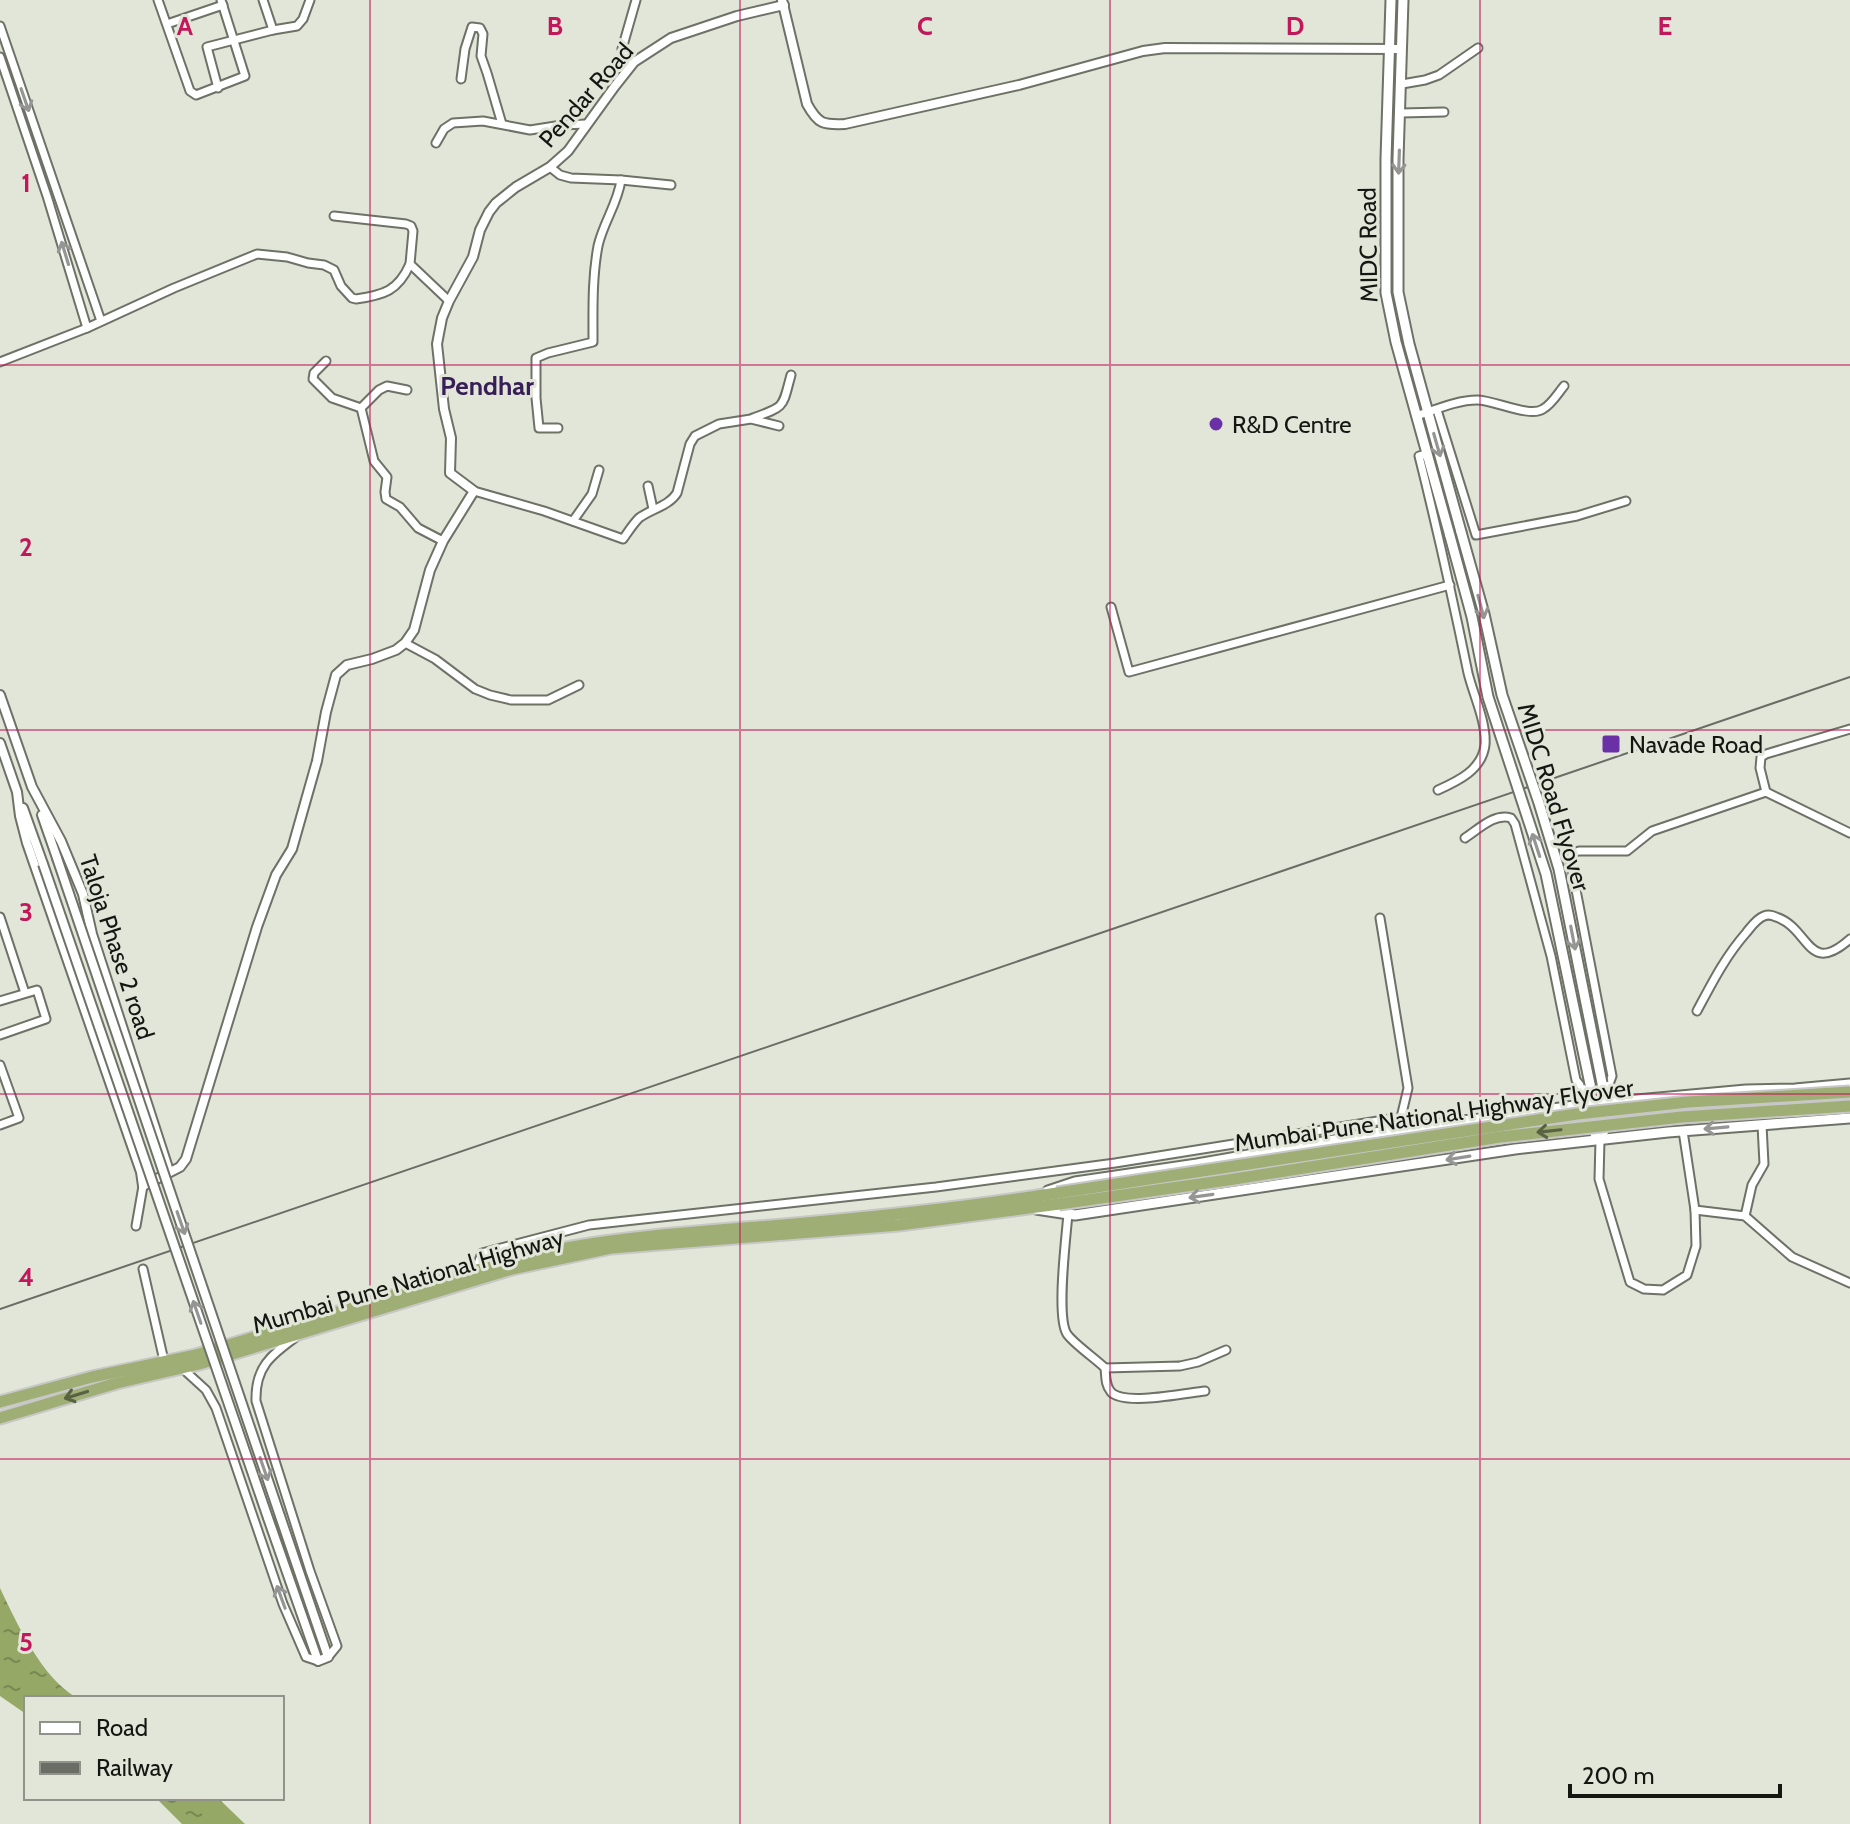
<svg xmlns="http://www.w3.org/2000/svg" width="1850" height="1824" viewBox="0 0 1850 1824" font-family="Cabin,sans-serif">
  <defs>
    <pattern id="water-ripples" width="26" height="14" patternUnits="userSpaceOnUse" patternTransform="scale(2)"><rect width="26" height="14" fill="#96a865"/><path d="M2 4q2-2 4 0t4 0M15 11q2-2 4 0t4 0" fill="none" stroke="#798852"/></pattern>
  </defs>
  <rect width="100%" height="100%" fill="#e2e6d9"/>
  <g fill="url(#water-ripples)">
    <path d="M0 1588C17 1624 42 1678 77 1698H26V1714L0 1696Z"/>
    <polygon points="156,1798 218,1798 245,1824 182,1824"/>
  </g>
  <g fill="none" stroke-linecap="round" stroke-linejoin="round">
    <g stroke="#6d7166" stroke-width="11">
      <g id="minor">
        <polyline points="158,0 190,91 196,95 245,76 221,0"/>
        <polyline points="263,0 273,30"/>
        <polyline points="167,24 223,5"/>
        <polyline points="0,26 101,321"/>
        <polyline points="0,57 47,196 87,328"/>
        <polyline points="634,62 624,53 622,49 636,0"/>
        <polyline points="461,79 465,49 472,27 480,28 483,34 481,56 487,73 502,124"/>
        <polyline points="1402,84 1425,80 1439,75 1478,48"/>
        <polyline points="218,88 207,47 273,30 297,26 303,19 310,0"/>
        <polyline points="1401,113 1444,112"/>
        <polyline points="436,143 444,129 453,123 483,121 530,130 562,125 586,124"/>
        <polyline points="550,167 560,175 571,178 621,180 671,185"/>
        <polyline points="334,216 406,224 411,226 413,231 410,264 449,301"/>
        <polyline points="326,361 314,373 313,379 332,398 361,408"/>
        <path d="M0 362 87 328 174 288 257 254 287 257 308 263 324 265 334 270 341 286 352 298 356 299C384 295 398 291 410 264"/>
        <polyline points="407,390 387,386 379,390 361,408 374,461 387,477 385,492 386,499 400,507 418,528 443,541"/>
        <polyline points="1437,410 1476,535 1577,516 1626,501"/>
        <path d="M1416 416C1435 410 1457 400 1477 400 1494 400 1530 418 1543 409 1552 404 1558 393 1564 386"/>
        <path d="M753 418C786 406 782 408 791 375"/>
        <path d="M558 428H539L536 398V358L548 353 593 342C593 310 592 278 598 246 603 223 618 203 621 180"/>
        <path d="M1427 454 1419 456C1437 528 1453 600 1468 673 1473 694 1487 723 1485 745 1482 770 1458 781 1438 790"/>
        <polyline points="648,486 653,509"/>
        <path d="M474 491 544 511 623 539C628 532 633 524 639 518 651 509 669 506 677 493L690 444 695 436 719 424 751 419 779 426"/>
        <polyline points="573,521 592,494 599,470"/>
        <polyline points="1111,607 1129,672 1450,585"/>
        <polyline points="405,643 435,659 475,689 490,695 511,700 548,700 579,685"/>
        <polyline points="1766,792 1760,768 1761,757 1766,754 1850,729"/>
        <path d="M1465 838C1479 829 1494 813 1511 818L1515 824 1551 956 1576 1080 1592 1100"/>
        <polyline points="0,917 25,993"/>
        <polyline points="1380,918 1408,1088 1398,1130"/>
        <polyline points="0,1001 37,990 46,1019 0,1035"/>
        <path d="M1697 1011C1712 983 1725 957 1746 933 1751 927 1756 919 1764 916 1769 914 1772 915 1776 917 1810 928 1807 977 1850 939"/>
        <polyline points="0,1065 19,1118 0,1125"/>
        <polyline points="1605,1095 1612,1076 1571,864 1572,853 1579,851 1627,851 1652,831 1766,792 1850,833"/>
        <polyline points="1600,1140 1599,1179 1630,1282 1644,1289 1663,1290 1687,1275 1696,1246 1695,1210 1683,1131"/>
        <polyline points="1695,1210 1745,1216 1792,1257 1850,1283"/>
        <path d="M1068 1214C1066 1238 1056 1317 1067 1334 1074 1344 1096 1359 1105 1368 1106 1377 1105 1385 1111 1392 1124 1406 1186 1393 1205 1391"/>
        <polyline points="1745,1216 1752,1185 1764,1164 1762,1125"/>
        <polyline points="136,1226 143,1186"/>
        <polyline points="143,1269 165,1365"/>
        <polyline points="476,1269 482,1253 589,1225 936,1187 1115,1163 1390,1119 1398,1130"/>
        <path d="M296 1337C271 1355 255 1367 256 1401L310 1571 337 1646 328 1657"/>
        <polyline points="1105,1368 1180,1366 1198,1362 1226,1350"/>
        <polyline points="183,1369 206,1390 216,1408 283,1604 306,1657 318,1661"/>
      </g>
    </g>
    <g stroke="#6d7166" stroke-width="12">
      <g id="tertiary">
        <path d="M782 0 807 104C818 124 823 125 845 124L1019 85 1143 51 1165 48 1401 49"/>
        <polyline points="0,695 32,787 61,841 83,894 92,934 169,1171"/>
        <polyline points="0,743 17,792 20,816 27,843 141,1172 143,1186 180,1167 186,1159 257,927 276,875 292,849 317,761 326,712 336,675 347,665 372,659 396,650 405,643 414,630 430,570 443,541 474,491 450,473 451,438 444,409 437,344 442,318 449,301 473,257 480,230 489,212 496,203 516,187 550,167 568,151 615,86 634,62 671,38 737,16 784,5"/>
        <polyline points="23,808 43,864"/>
        <polyline points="42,815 57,858"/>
        <polyline points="268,1518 318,1661 328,1657 280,1516"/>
      </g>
    </g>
    <g stroke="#6d7166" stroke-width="13">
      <g id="secondary">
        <polyline points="1391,0 1386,159 1386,293 1396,342 1450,536"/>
        <polyline points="1403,0 1398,159 1398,292 1409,344 1461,532"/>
        <polyline points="1602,1083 1605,1103 1604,1131"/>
        <polyline points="1590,1084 1594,1132 1600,1140"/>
        <polyline points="1048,1191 1075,1182 1197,1164 1374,1133 1582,1105 1746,1090 1795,1089 1850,1084"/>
        <polyline points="1036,1209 1075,1215 1515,1149 1668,1132 1850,1118"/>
      </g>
    </g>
    <g stroke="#c7c7c6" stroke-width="15">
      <g id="trunk">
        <path d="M0 1402 92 1377 196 1355 510 1260C596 1238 683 1233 771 1226 867 1218 962 1208 1057 1193"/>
        <polyline points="0,1418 117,1383 199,1364 512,1269 611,1248 899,1225 1059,1204"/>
      </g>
    </g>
    <use href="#minor" stroke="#fff" stroke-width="7"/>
    <use href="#tertiary" stroke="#fff" stroke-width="8"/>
    <use href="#secondary" stroke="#fff" stroke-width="9"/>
    <use href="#trunk" stroke="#9eae74" stroke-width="11"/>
    <polyline stroke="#6a6d65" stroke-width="2" points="0,1309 1850,677"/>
    <g stroke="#6d7166" stroke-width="12" stroke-linecap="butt">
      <g id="tertiary-bridge">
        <polyline points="57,858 280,1516"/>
        <polyline points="43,864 268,1518"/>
      </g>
    </g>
    <g stroke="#6d7166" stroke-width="13" stroke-linecap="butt">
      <g id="secondary-bridge">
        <polyline points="1461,532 1484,614 1502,695 1539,803 1559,869 1602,1083"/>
        <polyline points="1450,536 1472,617 1488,697 1546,874 1590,1084"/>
      </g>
    </g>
    <g stroke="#c7c7c6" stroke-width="15" stroke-linecap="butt">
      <g id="trunk-bridge">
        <polyline points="1057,1193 1577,1114 1688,1102 1850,1092"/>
        <polyline points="1059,1204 1228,1180 1500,1137 1682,1117 1850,1106"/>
      </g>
    </g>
    <use href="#tertiary-bridge" stroke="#fff" stroke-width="8"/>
    <use href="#secondary-bridge" stroke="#fff" stroke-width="9"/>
    <use href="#trunk-bridge" stroke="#9eae74" stroke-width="11"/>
  </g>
  <defs><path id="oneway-shaft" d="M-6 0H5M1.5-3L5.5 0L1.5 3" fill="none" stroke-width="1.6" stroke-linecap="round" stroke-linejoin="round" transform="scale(2)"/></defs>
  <g stroke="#959694">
    <use href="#oneway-shaft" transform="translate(25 100) rotate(71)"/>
    <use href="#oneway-shaft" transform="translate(1399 162) rotate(92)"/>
    <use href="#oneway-shaft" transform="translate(65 253) rotate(-107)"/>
    <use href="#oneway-shaft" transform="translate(1437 445) rotate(74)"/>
    <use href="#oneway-shaft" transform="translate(1481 607) rotate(75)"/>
    <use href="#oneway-shaft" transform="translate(1536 845) rotate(-108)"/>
    <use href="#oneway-shaft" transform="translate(1573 938) rotate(79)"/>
    <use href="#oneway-shaft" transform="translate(1716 1128) rotate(175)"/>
    <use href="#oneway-shaft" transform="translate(1458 1158) rotate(171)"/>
    <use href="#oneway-shaft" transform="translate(1201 1196) rotate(172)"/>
    <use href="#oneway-shaft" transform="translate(181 1223) rotate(71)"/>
    <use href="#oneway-shaft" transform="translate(197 1312) rotate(-109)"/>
    <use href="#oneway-shaft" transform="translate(264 1469) rotate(71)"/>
    <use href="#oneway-shaft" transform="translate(281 1597) rotate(-110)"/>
  </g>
  <g stroke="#596243">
    <use href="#oneway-shaft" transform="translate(1549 1131) rotate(174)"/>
    <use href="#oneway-shaft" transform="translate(76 1395) rotate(163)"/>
  </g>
  <path fill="none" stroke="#c2185b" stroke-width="2" stroke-opacity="0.55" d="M370 0V1824M740 0V1824M1110 0V1824M1480 0V1824M0 365H1850M0 730H1850M0 1094H1850M0 1459H1850"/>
  <g fill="#6a31a7" stroke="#e2e6d9" stroke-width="3">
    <circle cx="1216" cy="424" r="8"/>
    <rect x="1601" y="734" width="20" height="20" rx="4"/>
  </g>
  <g text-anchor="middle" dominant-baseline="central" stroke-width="6" stroke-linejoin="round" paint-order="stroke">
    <g font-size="24" fill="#141612" stroke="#e2e6d9">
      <text transform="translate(586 95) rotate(-49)">Pendar Road</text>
      <text transform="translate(1368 245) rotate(-91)">MIDC Road</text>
      <text transform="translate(1554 797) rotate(73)">MIDC Road Flyover</text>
      <text transform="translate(117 947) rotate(72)">Taloja Phase 2 road</text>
      <text transform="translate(1434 1115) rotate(-8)">Mumbai Pune National Highway Flyover</text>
      <text transform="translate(408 1281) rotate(-16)">Mumbai Pune National Highway</text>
    </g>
    <g font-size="24" fill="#141612" stroke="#e2e6d9" text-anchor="start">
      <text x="1232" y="424">R&amp;D Centre</text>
      <text x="1629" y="744">Navade Road</text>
    </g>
    <g font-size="26" font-weight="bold" fill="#381e57" stroke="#e2e6d9">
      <text x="487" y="386">Pendhar</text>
    </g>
  </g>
  <g font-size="26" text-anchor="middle" font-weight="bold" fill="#c2185b" stroke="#e2e6d9" stroke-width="6" stroke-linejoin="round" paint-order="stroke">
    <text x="185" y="35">A</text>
    <text x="555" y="35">B</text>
    <text x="925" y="35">C</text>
    <text x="1295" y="35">D</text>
    <text x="1665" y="35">E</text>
    <text x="26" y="192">1</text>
    <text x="26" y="556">2</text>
    <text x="26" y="921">3</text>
    <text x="26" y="1286">4</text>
    <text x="26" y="1651">5</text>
  </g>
  <rect x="24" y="1696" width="260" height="104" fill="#e2e6d9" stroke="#909389" stroke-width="2"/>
  <rect x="40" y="1722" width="40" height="12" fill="#ffffff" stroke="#909389" stroke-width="2"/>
  <text x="96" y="1736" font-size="24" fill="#141612">Road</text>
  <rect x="40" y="1762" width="40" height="12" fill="#6a6d65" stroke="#909389" stroke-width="2"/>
  <text x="96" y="1776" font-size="24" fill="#141612">Railway</text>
  <path d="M1570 1784v12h210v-12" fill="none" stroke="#141612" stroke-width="4"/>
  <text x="1582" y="1784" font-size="24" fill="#141612" stroke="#e2e6d9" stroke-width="6" paint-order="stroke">200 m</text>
</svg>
